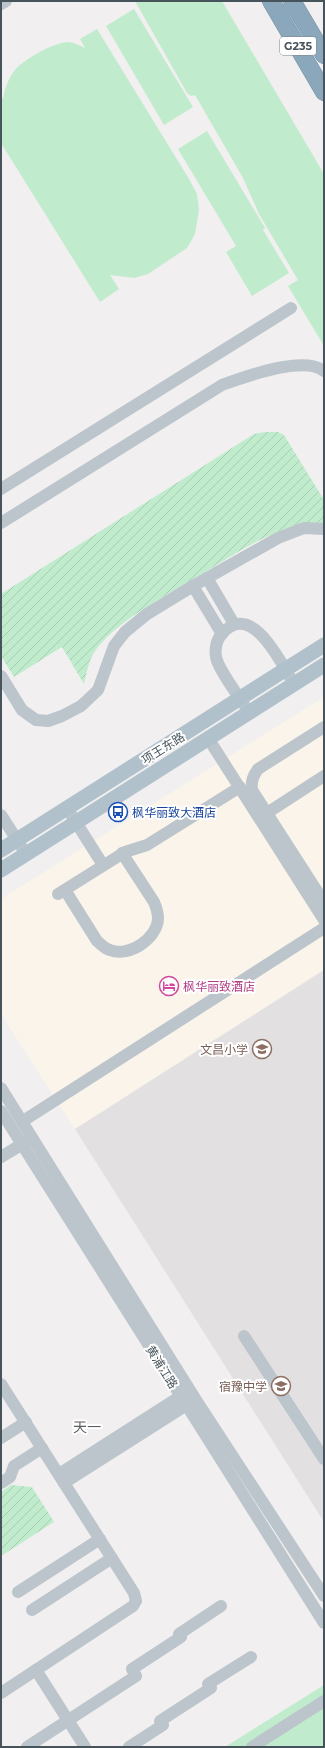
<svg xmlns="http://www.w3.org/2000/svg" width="325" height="1748" viewBox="0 0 325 1748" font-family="Montserrat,'Noto Sans SC',sans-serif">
  <defs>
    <pattern id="garden-furrows" width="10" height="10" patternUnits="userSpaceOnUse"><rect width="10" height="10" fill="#c0eccd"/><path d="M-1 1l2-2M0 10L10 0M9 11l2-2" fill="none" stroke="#a6ccb2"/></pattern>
  </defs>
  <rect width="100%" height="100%" fill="#f1efef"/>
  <polygon fill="#fbf4ea" points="324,697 324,970 75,1129 1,1014 1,899"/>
  <polygon fill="#e2e0e1" points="324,970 324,1522 75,1129"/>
  <g fill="#c0eccd">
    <polygon points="135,1 222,1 324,174 324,346 288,286 298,280 259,214 243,178 195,95 191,96 187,93"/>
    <polygon points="134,9 193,107 164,125 106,26"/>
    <path d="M97 29 189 179 197 194 199 210 195 234 187 248 148 274 134 278 110 275 119 289 100 302 1 143V97L3 99C5 88 8 79 15 70 24 59 56 41 70 42 75 43 80 46 85 48L80 39Z"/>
    <polygon points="207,131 265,228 263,230 289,273 252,296 226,252 236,246 178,149"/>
    <polygon points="324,1685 324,1747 225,1747"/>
  </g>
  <g fill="url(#garden-furrows)">
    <path d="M265 432H278L284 435 324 500V523C316 524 307 523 300 525 262 534 229 558 197 577 167 595 119 620 98 647 89 658 87 671 84 684L62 647 14 677 1 656V594L254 434Z"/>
    <polygon points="11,1485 32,1487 54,1522 1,1556 1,1492"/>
  </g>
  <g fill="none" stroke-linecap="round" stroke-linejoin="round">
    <g stroke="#7592a7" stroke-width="18">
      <g id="highway">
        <polyline points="271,1 324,92"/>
        <polyline points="292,1 324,55"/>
      </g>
    </g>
    <g stroke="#bbc5cb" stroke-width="12">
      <polyline points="1,4 6,1"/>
      <polyline points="1,489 291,308"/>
      <path d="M1 523 222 385C244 377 303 355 324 371"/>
      <polyline points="207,578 234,624"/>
      <polyline points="193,586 222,634"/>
      <polyline points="1,676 22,710 36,720 48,721 62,716 81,706 98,690 114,646 125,632 147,614 193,586 278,538 304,528 324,529"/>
      <path d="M249 712C240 698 225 679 218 663 214 655 215 642 221 635 251 598 281 663 294 684"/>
      <path d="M324 727 258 769C253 776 251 781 252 790L324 902"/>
      <polyline points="208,738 324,920"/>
      <polyline points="67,808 103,865"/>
      <polyline points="267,813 324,776"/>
      <polyline points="1,815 26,854"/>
      <path d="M65 890 97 941C101 944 105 949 110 950 129 958 158 938 158 918 158 912 156 907 154 902L122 853"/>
      <polyline points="58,894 125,852 147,845 240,787"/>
      <polyline points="1,1088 196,1400 324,1596"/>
      <polyline points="1,1111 324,1623"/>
      <polyline points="23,1121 324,928"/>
      <polyline points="1,1157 29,1140"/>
      <polyline points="244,1336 324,1459"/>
      <polyline points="1,1384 134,1593 136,1601 133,1606 1,1693"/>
      <polyline points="1,1438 26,1422"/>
      <polyline points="59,1474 187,1392"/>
      <polyline points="1,1483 10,1477 14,1466 42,1448"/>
      <polyline points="64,1483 193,1401"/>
      <polyline points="18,1592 100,1539"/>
      <polyline points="32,1610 112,1558"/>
      <polyline points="36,1670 85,1747"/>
      <polyline points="27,1747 136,1676 132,1669 181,1637 179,1634 221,1606"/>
      <polyline points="129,1747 163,1725 160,1721 211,1688 208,1684 251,1657"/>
      <polyline points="252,1747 324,1701"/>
    </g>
    <g stroke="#b0c1cc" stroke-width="15">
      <polyline points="1,850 324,645"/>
      <polyline points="1,870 324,665"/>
    </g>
    <use href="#highway" stroke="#8aa7bb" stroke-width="17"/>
  </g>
  <defs>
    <g id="bus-ring" transform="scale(1)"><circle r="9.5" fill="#fff" stroke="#1a4fb4" stroke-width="1.5"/><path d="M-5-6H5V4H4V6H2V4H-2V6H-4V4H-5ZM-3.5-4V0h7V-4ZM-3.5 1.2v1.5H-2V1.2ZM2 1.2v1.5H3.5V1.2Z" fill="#1a4fb4"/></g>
    <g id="hotel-ring" transform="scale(1)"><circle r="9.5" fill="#fff" stroke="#d1479c" stroke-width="1.5"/><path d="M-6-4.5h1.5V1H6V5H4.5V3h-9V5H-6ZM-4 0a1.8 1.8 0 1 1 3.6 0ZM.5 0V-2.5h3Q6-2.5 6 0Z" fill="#d1479c"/></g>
    <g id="school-ring" transform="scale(1)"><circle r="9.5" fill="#fff" stroke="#8d6e63" stroke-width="1.5"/><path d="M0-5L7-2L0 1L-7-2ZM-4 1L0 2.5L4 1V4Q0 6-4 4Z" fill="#8d6e63"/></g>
  </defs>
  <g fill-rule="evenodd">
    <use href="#bus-ring" x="118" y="812"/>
    <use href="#hotel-ring" x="169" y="986"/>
    <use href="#school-ring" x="262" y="1049"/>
    <use href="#school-ring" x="281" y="1386"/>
  </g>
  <g text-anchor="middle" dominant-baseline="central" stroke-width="4" stroke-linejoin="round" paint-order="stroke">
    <rect fill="#fff" stroke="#7f878c" stroke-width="1" x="280" y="37" width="36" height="18" rx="3"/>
    <g font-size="11" font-weight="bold" fill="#48545b">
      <text x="298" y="46">G235</text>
    </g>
    <g font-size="12" fill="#48545b" stroke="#fff">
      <text transform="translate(163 748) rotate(-32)">项王东路</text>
      <text transform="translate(162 1367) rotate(58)">黄浦江路</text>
    </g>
    <g font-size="12" fill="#164399" stroke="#fff" text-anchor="start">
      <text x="132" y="812">枫华丽致大酒店</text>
    </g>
    <g font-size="12" fill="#b23c85" stroke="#fff" text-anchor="start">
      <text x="183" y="986">枫华丽致酒店</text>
    </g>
    <g font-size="12" fill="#785e54" stroke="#fff" text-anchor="end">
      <text x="248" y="1049">文昌小学</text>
      <text x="267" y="1386">宿豫中学</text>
    </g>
    <g font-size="14" fill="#5c6064" stroke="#fff">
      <text x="87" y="1427">天一</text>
    </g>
  </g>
  <rect width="325" height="1748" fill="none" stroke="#48545b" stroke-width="4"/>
</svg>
